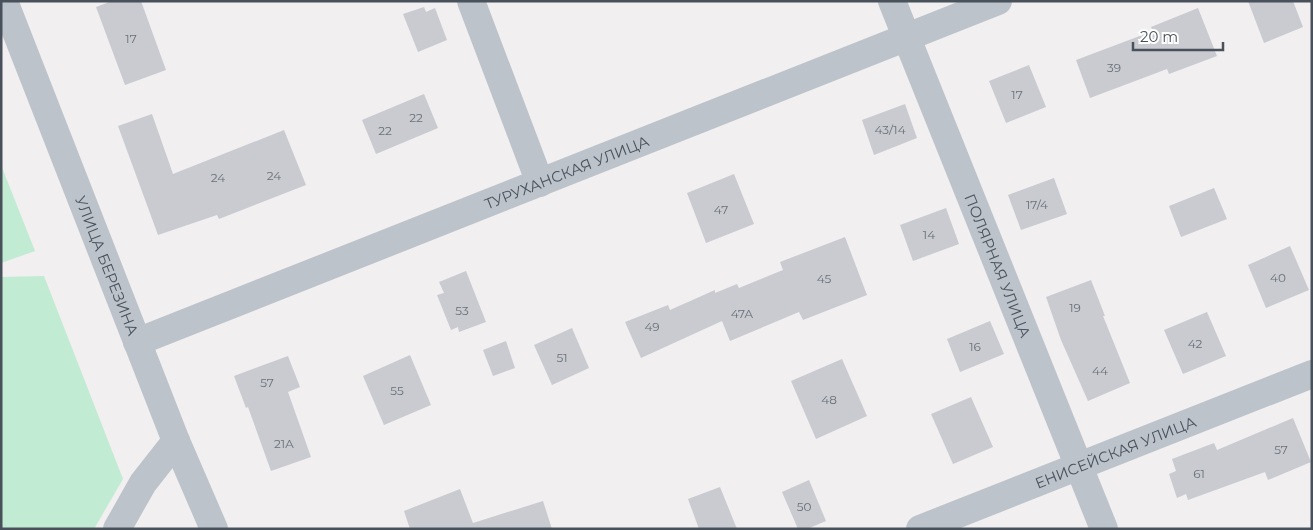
<svg xmlns="http://www.w3.org/2000/svg" width="1313" height="530" viewBox="0 0 1313 530" font-family="Montserrat,sans-serif">
  <rect width="100%" height="100%" fill="#f1efef"/>
  <g fill="#c2ebd4">
    <polygon points="1,165 35,251 1,263"/>
    <polygon points="44,276 123,479 94,529 1,529 1,277"/>
  </g>
  <g fill="#c9cbd1">
    <polygon points="112,1 141,1 166,70 125,85 96,7"/>
    <polygon points="1248,1 1293,1 1303,27 1264,43"/>
    <polygon points="424,7 426,12 435,8 447,40 418,52 403,14"/>
    <polygon points="1198,8 1217,56 1169,74 1167,69 1090,98 1076,60 1153,31 1151,27"/>
    <polygon points="1029,65 1046,107 1006,123 989,81"/>
    <polygon points="424,94 438,128 376,154 362,120"/>
    <polygon points="905,104 917,138 874,155 862,120"/>
    <polygon points="152,114 173,174 284,130 306,185 219,219 217,215 158,235 118,126"/>
    <polygon points="734,174 754,224 706,243 687,193"/>
    <polygon points="1054,178 1067,214 1021,230 1008,195"/>
    <polygon points="1214,188 1227,219 1181,237 1169,206"/>
    <polygon points="946,208 959,244 913,261 900,225"/>
    <polygon points="845,237 867,295 803,320 799,312 730,341 722,321 641,358 625,322 668,305 670,310 715,290 715,293 737,284 739,288 783,270 780,262"/>
    <polygon points="1290,246 1309,290 1266,308 1248,265"/>
    <polygon points="466,271 486,322 459,332 458,327 451,330 437,295 444,293 439,282"/>
    <polygon points="1091,280 1105,316 1103,316 1130,383 1088,401 1061,340 1046,297"/>
    <polygon points="1207,312 1226,356 1183,374 1164,330"/>
    <polygon points="990,321 1004,354 960,372 947,339"/>
    <polygon points="572,328 589,368 552,385 534,345"/>
    <polygon points="506,341 515,368 493,376 483,350"/>
    <polygon points="410,355 431,405 384,425 363,376"/>
    <polygon points="288,356 300,387 288,392 311,457 271,471 248,407 246,408 234,376"/>
    <polygon points="842,359 867,416 816,439 791,381"/>
    <polygon points="971,397 993,447 953,464 931,414"/>
    <polygon points="1293,418 1311,462 1268,480 1265,472 1188,500 1186,494 1177,498 1169,474 1176,471 1172,459 1214,443 1217,450"/>
    <polygon points="809,480 826,521 807,529 798,529 782,492"/>
    <polygon points="720,487 737,529 699,529 688,499"/>
    <polygon points="460,489 473,523 543,501 552,529 410,529 404,511"/>
  </g>
  <g fill="none" stroke-linecap="round" stroke-linejoin="round">
    <g stroke="#bcc3cb" stroke-width="28">
      <path id="s1" d="M4 1 176 441 214 529"/>
      <polyline points="471,1 540,183"/>
      <path id="s2" d="M892 1 1104 529"/>
      <path id="s3" d="M137 342 998 1"/>
      <polyline points="117,529 143,483 176,441"/>
      <path id="s4" d="M920 529 1312 374"/>
    </g>
  </g>
  <g text-anchor="middle" dominant-baseline="central" stroke-width="4" stroke-linejoin="round" paint-order="stroke">
    <g font-size="12" fill="#697078">
      <text x="131" y="38">17</text>
      <text x="1114" y="67">39</text>
      <text x="1017" y="94">17</text>
      <text x="416" y="117">22</text>
      <text x="890" y="129">43/14</text>
      <text x="385" y="130">22</text>
      <text x="274" y="175">24</text>
      <text x="218" y="177">24</text>
      <text x="1037" y="204">17/4</text>
      <text x="721" y="209">47</text>
      <text x="929" y="234">14</text>
      <text x="1278" y="277">40</text>
      <text x="824" y="278">45</text>
      <text x="1075" y="307">19</text>
      <text x="462" y="310">53</text>
      <text x="742" y="313">47А</text>
      <text x="652" y="326">49</text>
      <text x="1195" y="343">42</text>
      <text x="975" y="346">16</text>
      <text x="562" y="357">51</text>
      <text x="1100" y="370">44</text>
      <text x="267" y="382">57</text>
      <text x="397" y="390">55</text>
      <text x="829" y="399">48</text>
      <text x="284" y="443">21А</text>
      <text x="1281" y="449">57</text>
      <text x="1199" y="473">61</text>
      <text x="804" y="506">50</text>
    </g>
    <g font-size="15" fill="#49515b" stroke="#fff">
      <text stroke="none"><textPath href="#s3" startOffset="462">ТУРУХАНСКАЯ УЛИЦА</textPath></text>
      <text stroke="none"><textPath href="#s2" startOffset="285">ПОЛЯРНАЯ УЛИЦА</textPath></text>
      <text stroke="none"><textPath href="#s1" startOffset="284">УЛИЦА БЕРЕЗИНА</textPath></text>
      <text stroke="none"><textPath href="#s4" startOffset="210">ЕНИСЕЙСКАЯ УЛИЦА</textPath></text>
    </g>
  </g>
  <rect width="1313" height="530" fill="none" stroke="#49515b" stroke-width="5"/>
  <path d="M1133 42v8h90v-8" fill="none" stroke="#49515b" stroke-width="2.5"/>
  <text x="1140" y="42" font-size="15" fill="#49515b" stroke="#ffffff" stroke-width="4" paint-order="stroke">20 m</text>
</svg>
